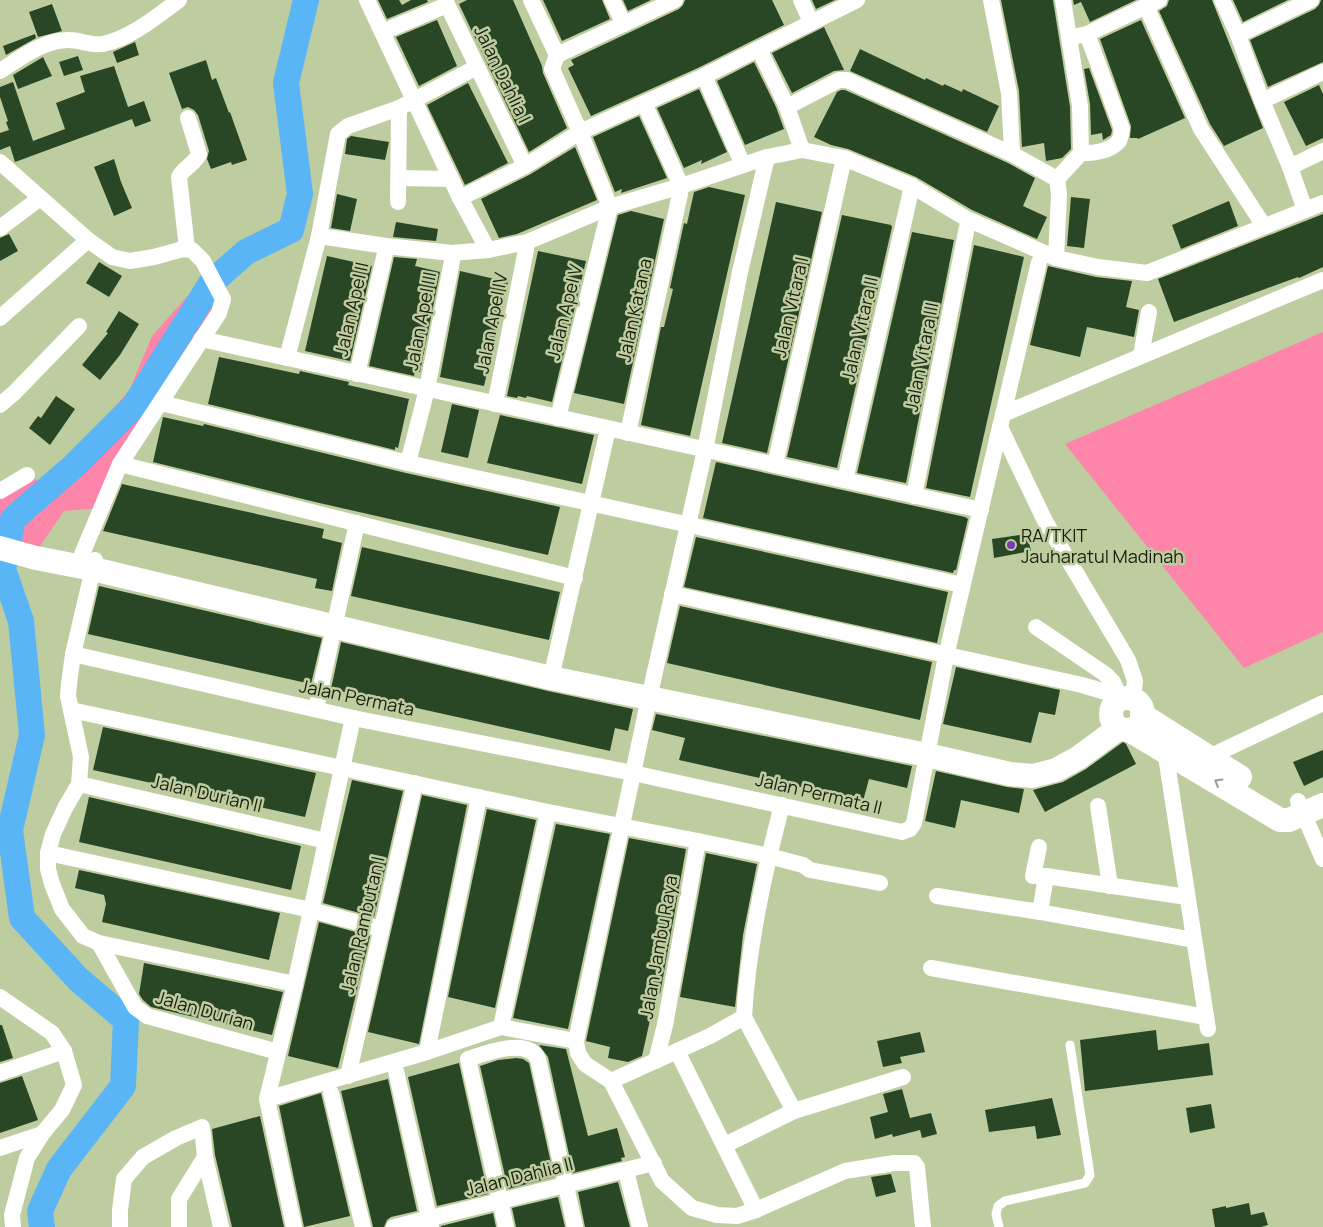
<svg xmlns="http://www.w3.org/2000/svg" width="1323" height="1227" viewBox="0 0 1323 1227" font-family="Manrope,sans-serif">
  <rect width="100%" height="100%" fill="#becd9f"/>
  <g fill="#fe85aa">
    <polygon points="209,272 223,299 100,508 64,511 38,549 0,538 0,491 27,475 45,484 129,391 152,336"/>
    <polygon points="1323,332 1323,632 1244,668 1065,444"/>
  </g>
  <g fill="none" stroke-linecap="round" stroke-linejoin="round">
    <polyline stroke="#59b5f6" stroke-width="26" points="42,1227 40,1211 59,1169 123,1086 126,1020 78,979 22,918 10,830 32,735 21,621 3,569 13,519 75,465 135,405 212,282 246,252 291,230 300,194 286,83 306,0"/>
  </g>
  <g fill="#294625">
    <polygon points="378,0 399,0 402,5 411,0 427,0 428,2 387,19"/>
    <polygon points="467,0 513,0 542,66 543,73 567,128 529,152 459,4"/>
    <polygon points="543,0 602,0 610,19 562,41"/>
    <polygon points="623,0 651,0 628,11"/>
    <polygon points="685,0 772,0 784,25 700,67 591,116 568,68 574,65 571,60 679,9 683,5"/>
    <polygon points="812,0 835,0 816,9"/>
    <polygon points="1001,0 1053,0 1070,107 1071,149 1062,158 1046,161 1044,143 1022,147 1019,91"/>
    <polygon points="1073,0 1136,0 1090,22 1081,2 1074,5"/>
    <polygon points="1169,0 1212,0 1263,128 1224,146 1210,124 1159,11 1167,6"/>
    <polygon points="1233,0 1288,0 1243,22"/>
    <polygon points="1321,0 1323,0 1323,62 1268,87 1250,40 1315,9 1319,5"/>
    <polygon points="52,4 62,31 38,37 29,12"/>
    <polygon points="437,20 457,66 419,86 396,37"/>
    <polygon points="1141,20 1185,118 1138,139 1137,138 1130,138 1131,126 1100,39"/>
    <polygon points="824,27 844,70 834,71 792,93 772,53"/>
    <polygon points="35,34 36,38 6,55 3,46"/>
    <polygon points="135,42 139,55 117,63 113,52"/>
    <polygon points="860,49 925,80 926,78 943,86 944,84 962,92 963,89 999,106 987,132 850,71"/>
    <polygon points="78,56 83,70 64,76 59,62"/>
    <polygon points="43,57 52,76 18,89 13,75"/>
    <polygon points="206,60 212,80 216,78 229,113 230,112 247,160 232,165 231,162 211,169 207,159 209,151 198,115 194,110 188,107 182,109 169,73"/>
    <polygon points="754,62 776,107 784,129 745,145 717,81"/>
    <polygon points="114,66 128,107 144,101 151,121 135,127 132,119 15,162 10,146 0,150 0,133 9,130 6,122 8,121 0,97 0,87 13,82 33,141 65,129 56,103 85,92 80,76"/>
    <polygon points="1089,68 1112,130 1111,135 1103,140 1102,133 1091,135 1090,104 1084,69"/>
    <polygon points="468,83 508,163 465,185 427,105"/>
    <polygon points="1319,85 1323,94 1323,138 1306,146 1284,102"/>
    <polygon points="699,89 727,152 701,164 702,160 684,168 657,108"/>
    <polygon points="841,90 845,90 1008,163 1035,178 1023,206 1047,217 1037,239 972,210 916,177 848,149 831,145 814,137 837,92"/>
    <polygon points="639,116 667,178 621,193 622,189 615,192 593,137"/>
    <polygon points="351,136 389,142 385,160 345,154 347,139"/>
    <polygon points="575,147 597,200 517,234 499,238 481,199 529,175"/>
    <polygon points="114,159 121,182 132,208 114,216 94,167"/>
    <polygon points="709,187 745,195 690,436 641,425 661,327 664,327 673,289 670,288 684,223 687,224 694,192"/>
    <polygon points="337,194 357,199 350,231 331,228"/>
    <polygon points="1071,197 1090,199 1084,248 1067,246"/>
    <polygon points="1229,201 1238,226 1181,249 1172,225"/>
    <polygon points="776,202 822,212 767,453 722,443"/>
    <polygon points="631,211 664,219 624,404 574,393 618,215"/>
    <polygon points="1323,214 1323,267 1299,278 1298,277 1174,322 1158,279"/>
    <polygon points="842,215 891,225 892,227 837,468 787,457"/>
    <polygon points="396,222 438,229 436,241 393,237"/>
    <polygon points="912,232 954,240 906,483 857,473"/>
    <polygon points="9,234 18,251 0,261 0,238"/>
    <polygon points="974,245 1024,257 970,497 926,488"/>
    <polygon points="538,251 586,261 552,402 527,396 526,398 518,396 517,398 507,396"/>
    <polygon points="327,256 372,266 350,361 305,351"/>
    <polygon points="394,257 417,259 415,266 440,272 420,372 415,371 414,376 369,366"/>
    <polygon points="99,262 122,276 109,297 86,283"/>
    <polygon points="1048,266 1096,277 1132,281 1126,307 1139,310 1134,337 1087,327 1080,357 1030,345"/>
    <polygon points="460,271 508,282 484,386 440,377"/>
    <polygon points="119,311 139,324 120,355 100,380 82,365 108,333 106,332"/>
    <polygon points="219,357 299,374 300,371 349,382 348,385 409,399 398,448 395,447 395,450 208,404"/>
    <polygon points="56,396 75,409 50,445 29,428 38,416 41,418"/>
    <polygon points="452,404 479,410 468,458 441,452"/>
    <polygon points="500,415 594,435 582,484 487,463"/>
    <polygon points="163,417 203,426 204,424 406,473 560,507 548,555 315,502 153,462"/>
    <polygon points="716,462 965,517 968,519 956,570 954,570 953,573 703,518"/>
    <polygon points="122,484 324,529 322,538 342,543 332,591 315,588 317,579 103,531"/>
    <polygon points="1027,534 1031,551 994,558 992,539"/>
    <polygon points="696,537 948,592 937,643 684,587"/>
    <polygon points="362,547 560,592 549,640 351,596"/>
    <polygon points="99,586 322,638 311,684 88,634"/>
    <polygon points="680,606 932,662 920,720 667,663"/>
    <polygon points="341,642 548,691 633,709 628,731 615,728 610,751 331,689"/>
    <polygon points="956,667 1060,690 1055,715 1039,712 1031,743 943,724"/>
    <polygon points="656,714 912,766 907,788 869,779 863,801 679,760 685,738 652,730"/>
    <polygon points="103,727 316,773 305,817 93,770"/>
    <polygon points="1123,742 1126,744 1136,764 1045,812 1033,790 1063,782 1086,769"/>
    <polygon points="1323,750 1323,777 1304,786 1293,762"/>
    <polygon points="936,771 1007,787 1024,789 1019,813 961,800 955,828 925,821"/>
    <polygon points="352,780 403,791 374,917 323,903"/>
    <polygon points="422,795 467,805 419,1044 368,1032"/>
    <polygon points="89,797 301,846 291,890 79,842"/>
    <polygon points="487,809 536,820 495,1008 448,997"/>
    <polygon points="556,824 610,834 568,1029 513,1018"/>
    <polygon points="629,838 686,849 660,994 659,994 654,1002 642,1056 628,1062 608,1058 610,1047 586,1041"/>
    <polygon points="706,853 757,864 743,935 735,1007 680,997"/>
    <polygon points="79,870 280,913 269,960 102,922 106,904 104,895 75,888"/>
    <polygon points="319,922 370,936 338,1068 288,1056"/>
    <polygon points="144,963 283,992 272,1035 151,1007 143,1000 139,994"/>
    <polygon points="0,1025 2,1025 13,1058 0,1062"/>
    <polygon points="1156,1030 1158,1050 1209,1043 1213,1075 1085,1091 1080,1040"/>
    <polygon points="920,1032 925,1052 900,1057 902,1063 883,1067 877,1041"/>
    <polygon points="539,1045 566,1049 588,1136 617,1128 625,1157 621,1158 622,1161 573,1173 548,1057"/>
    <polygon points="516,1058 523,1059 529,1063 554,1177 508,1189 480,1066 498,1060"/>
    <polygon points="459,1063 488,1194 437,1206 408,1077"/>
    <polygon points="22,1076 38,1120 0,1133 0,1083"/>
    <polygon points="388,1079 417,1211 391,1217 387,1220 384,1227 373,1227 341,1091"/>
    <polygon points="902,1089 910,1118 931,1113 937,1134 922,1138 920,1130 893,1137 892,1134 875,1139 870,1117 888,1112 883,1094"/>
    <polygon points="321,1093 350,1216 304,1227 279,1106"/>
    <polygon points="1052,1098 1061,1135 1037,1139 1035,1126 989,1132 985,1110"/>
    <polygon points="1211,1104 1215,1128 1190,1133 1186,1108"/>
    <polygon points="260,1116 284,1227 232,1227 215,1155 212,1129"/>
    <polygon points="891,1174 896,1192 876,1197 871,1177"/>
    <polygon points="618,1182 630,1227 585,1227 578,1192"/>
    <polygon points="558,1197 565,1227 516,1227 512,1208"/>
    <polygon points="1249,1203 1251,1215 1264,1212 1268,1225 1261,1227 1215,1227 1212,1209 1226,1206 1226,1208"/>
    <polygon points="493,1213 496,1227 441,1227 441,1226"/>
  </g>
  <g fill="none" stroke-linecap="round" stroke-linejoin="round">
    <polyline stroke="#fff" stroke-width="9" points="999,1227 996,1214 998,1206 1005,1201 1085,1183 1090,1175 1070,1045"/>
    <g stroke="#fff" stroke-width="16">
      <polyline points="367,0 460,198 488,250"/>
      <polyline points="445,0 525,166"/>
      <polyline points="531,0 557,55 675,0"/>
      <polyline points="612,0 624,24"/>
      <polyline points="801,0 811,22"/>
      <polyline points="991,0 1009,93 1012,154"/>
      <polyline points="1222,0 1238,35 1262,101 1290,167 1305,210"/>
      <polyline points="1146,6 1201,129 1264,226"/>
      <polyline points="382,32 447,5"/>
      <polyline points="1238,35 1311,0"/>
      <polyline points="1077,36 1087,34 1159,0"/>
      <polyline points="759,49 787,107 802,150"/>
      <polyline points="557,55 552,69 580,132 610,207 558,418"/>
      <path d="M0 71C21 58 43 40 69 40 80 40 92 46 103 44 131 38 156 17 179 0"/>
      <polyline points="704,76 743,165"/>
      <polyline points="1262,101 1323,72"/>
      <polyline points="644,103 681,186"/>
      <polyline points="787,107 839,80 847,80 1012,154 1057,179"/>
      <path d="M1081 153C1092 154 1111 151 1119 141 1121 137 1121 133 1122 129L1087 34"/>
      <polyline points="0,162 88,240 112,257 130,261 154,257 183,249 192,250 203,261 223,299 219,313 120,464 77,566"/>
      <polyline points="1290,167 1323,151"/>
      <polyline points="399,178 451,179"/>
      <polyline points="460,198 525,166 580,132 704,76 857,0"/>
      <polyline points="398,202 399,108"/>
      <polyline points="0,228 40,198"/>
      <polyline points="319,236 386,246 452,253 488,250 527,242 610,207 681,186 767,157 802,150 844,158 912,186 967,219 1056,258 1098,267 1147,273 1323,203"/>
      <path d="M187 249 179 177C184 167 195 164 199 154L188 118"/>
      <polyline points="1056,258 1059,194 1057,179 1081,153 1080,106 1063,0"/>
      <polyline points="0,318 88,240"/>
      <polyline points="201,339 981,510"/>
      <polyline points="1141,355 1149,312"/>
      <polyline points="287,358 319,236 338,134 348,126 399,108 477,67"/>
      <polyline points="357,374 385,253"/>
      <polyline points="161,403 408,463 427,389 452,261"/>
      <polyline points="495,404 526,250"/>
      <polyline points="0,405 14,393 79,326"/>
      <polyline points="1003,414 1323,280"/>
      <polyline points="1000,427 1045,521 1128,660 1135,681 1133,699"/>
      <polyline points="628,433 680,194"/>
      <polyline points="408,463 962,585"/>
      <polyline points="120,464 575,578"/>
      <polyline points="775,465 844,158"/>
      <polyline points="845,480 912,186"/>
      <polyline points="0,491 27,475"/>
      <polyline points="914,496 967,227"/>
      <polyline points="95,560 73,654 69,684 68,696 81,757 79,784 65,808 53,834 48,853 48,869 52,884 62,909 83,936 99,943 295,984"/>
      <polyline points="672,594 1082,685 1119,696 1122,699"/>
      <polyline points="1036,627 1105,674 1113,682 1119,696"/>
      <polyline points="73,654 353,718 633,773 902,832 910,829 914,823 946,656 1039,262"/>
      <polyline points="551,678 608,429"/>
      <polyline points="316,709 357,523"/>
      <polyline points="71,710 548,812 698,841 769,856 803,865 810,870 880,883"/>
      <polyline points="1165,750 1208,1029"/>
      <polyline points="1209,757 1323,703"/>
      <polyline points="79,784 326,841"/>
      <polyline points="1298,801 1323,859"/>
      <polyline points="1098,806 1110,886"/>
      <polyline points="1039,847 1033,876 1046,876"/>
      <polyline points="48,853 311,910 381,929"/>
      <polyline points="937,896 1040,912 1194,940"/>
      <polyline points="1040,912 1046,876 1187,897"/>
      <polyline points="99,943 135,1007 147,1016 278,1052"/>
      <polyline points="931,968 1206,1017"/>
      <polyline points="0,997 52,1033 64,1051 74,1085 62,1110 42,1134 27,1158 12,1215 13,1227"/>
      <polyline points="744,1017 794,1111"/>
      <polyline points="501,1027 548,812"/>
      <polyline points="576,1041 649,698 705,450 740,272 767,157"/>
      <polyline points="677,1051 756,1210"/>
      <polyline points="427,1052 479,797"/>
      <polyline points="656,1061 665,1025 698,841"/>
      <polyline points="396,1071 431,1227"/>
      <polyline points="0,1073 64,1051"/>
      <polyline points="348,1076 415,783"/>
      <path d="M611 1081 710 1036 744 1017C748 946 764 874 782 805"/>
      <polyline points="331,1093 363,1227"/>
      <polyline points="267,1099 427,1052 501,1027 576,1041 578,1053 585,1064 611,1081 662,1181 692,1208 717,1215 737,1216 756,1210 845,1171 894,1163 914,1163 917,1167 923,1227"/>
      <polyline points="725,1145 794,1111 903,1077"/>
      <polyline points="0,1148 42,1134"/>
      <polyline points="626,1171 640,1227"/>
      <polyline points="120,1227 120,1210 124,1179 143,1157 176,1138 202,1127 205,1157 221,1227"/>
      <polyline points="179,1227 179,1199 205,1157"/>
      <polyline points="294,1227 267,1099 295,984 353,718"/>
      <polyline points="394,1227 654,1163"/>
      <path d="M506 1227 468 1059C486 1053 528 1037 538 1059L575 1227"/>
    </g>
    <g stroke="#fff" stroke-width="24">
      <polyline points="0,548 36,558 93,569 551,678 927,755 1010,774 1033,776 1056,770 1078,758 1119,728"/>
      <circle cx="1127" cy="714" r="16"/>
      <polyline points="1142,715 1240,777"/>
      <polyline points="1129,730 1280,820 1289,820 1323,805"/>
    </g>
  </g>
  <defs><path id="oneway-chevron" d="M-2-3.5L2.5 0L-2 3.5" fill="none" stroke-width="1.6" stroke-linecap="round" stroke-linejoin="round" transform="scale(1.25)"/></defs>
  <use stroke="#989a92" href="#oneway-chevron" transform="translate(1218 782) rotate(-149)"/>
  <circle fill="#743cb2" stroke="#becd9f" stroke-width="2" cx="1011" cy="545" r="5"/>
  <g text-anchor="middle" dominant-baseline="central" stroke-width="5" stroke-linejoin="round" paint-order="stroke">
    <g font-size="18" fill="#191e0c" stroke="#becd9f">
      <text transform="translate(503 74) rotate(64)">Jalan Dahlia I</text>
      <text transform="translate(790 307) rotate(-77)">Jalan Vitara I</text>
      <text transform="translate(351 309) rotate(-77)">Jalan Apel II</text>
      <text transform="translate(634 310) rotate(-78)">Jalan Katana</text>
      <text transform="translate(564 312) rotate(-76)">Jalan Apel V</text>
      <text transform="translate(420 321) rotate(-79)">Jalan Apel III</text>
      <text transform="translate(491 323) rotate(-79)">Jalan Apel IV</text>
      <text transform="translate(859 329) rotate(-77)">Jalan Vitara II</text>
      <text transform="translate(921 357) rotate(-79)">Jalan Vitara III</text>
      <text transform="translate(357 697) rotate(12)">Jalan Permata</text>
      <text transform="translate(207 793) rotate(13)">Jalan Durian II</text>
      <text transform="translate(819 793) rotate(13)">Jalan Permata II</text>
      <text transform="translate(362 925) rotate(-77)">Jalan Rambutan I</text>
      <text transform="translate(658 947) rotate(-80)">Jalan Jambu Raya</text>
      <text transform="translate(205 1010) rotate(16)">Jalan Durian</text>
      <text transform="translate(519 1176) rotate(-14)">Jalan Dahlia II</text>
    </g>
    <g font-size="18" fill="#191e0c" stroke="#becd9f" text-anchor="start">
      <text x="1021" y="535">RA/TKIT<tspan x="1021" dy="21">Jauharatul Madinah</tspan></text>
    </g>
  </g>
</svg>
